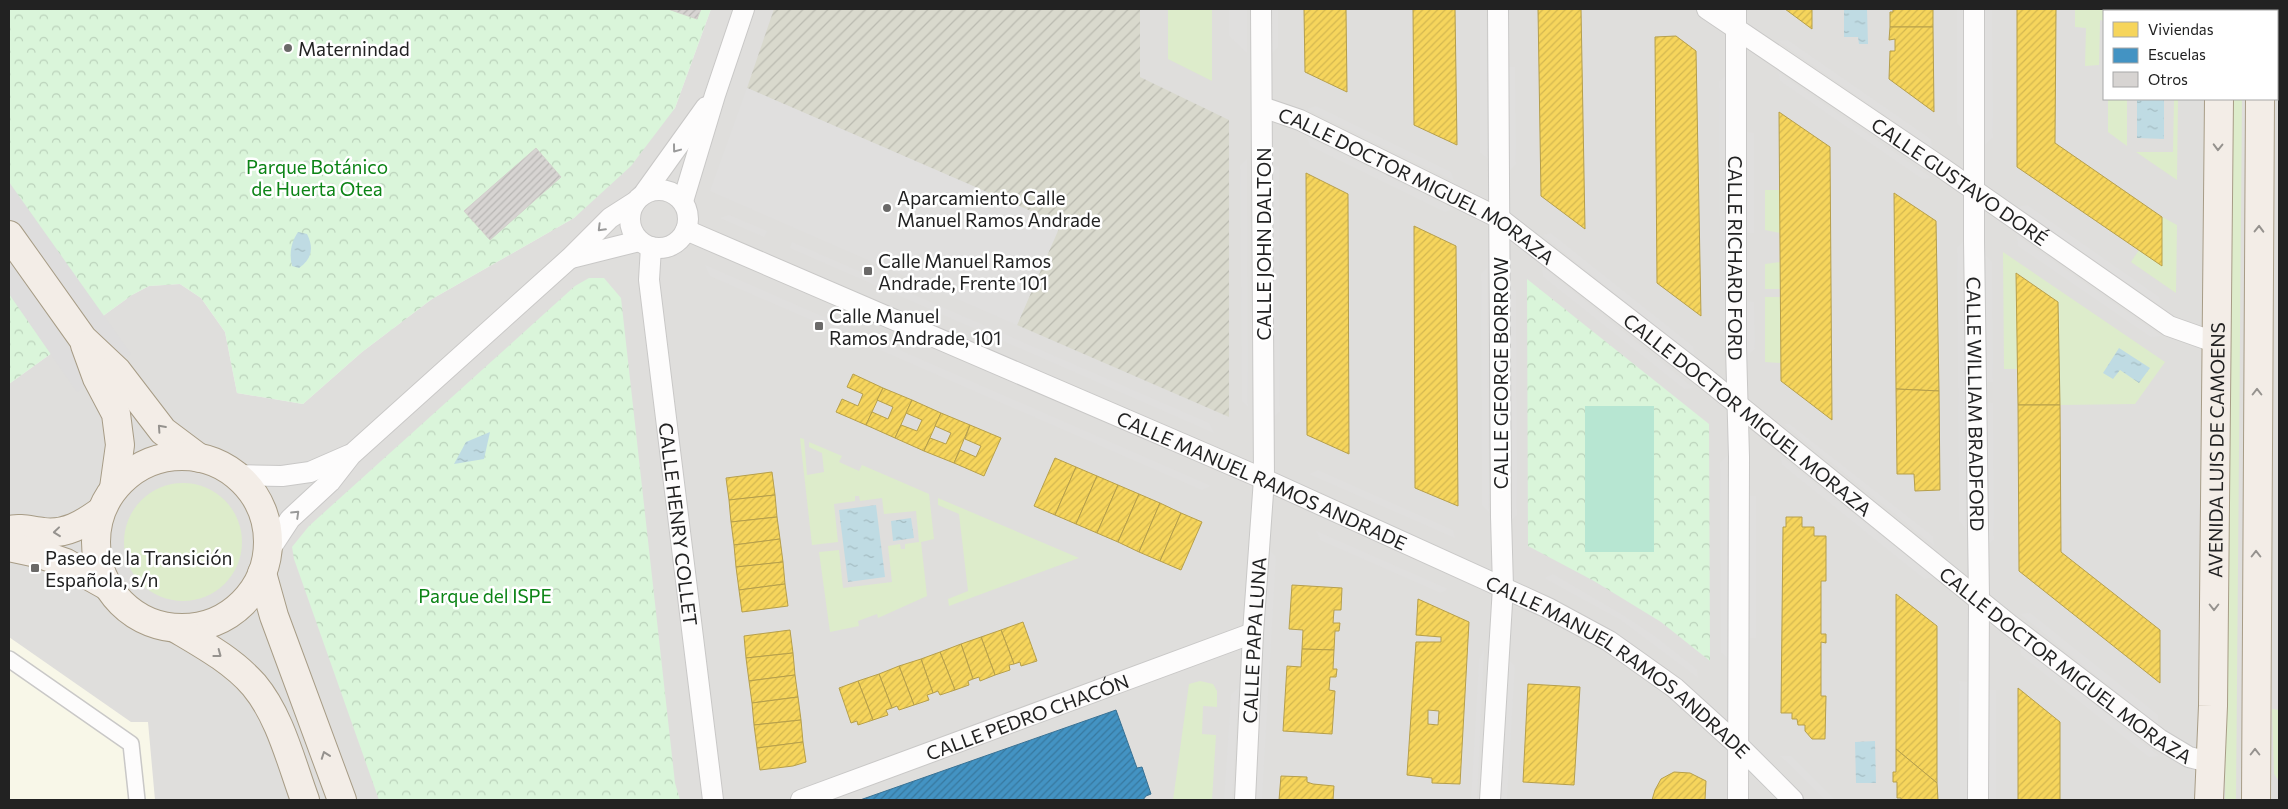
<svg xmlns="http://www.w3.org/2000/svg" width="2288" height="809" viewBox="0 0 2288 809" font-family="Commissioner,sans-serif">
  <defs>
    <pattern id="construction-furrows" width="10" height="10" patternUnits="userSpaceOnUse" patternTransform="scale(1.25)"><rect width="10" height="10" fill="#d9d9cd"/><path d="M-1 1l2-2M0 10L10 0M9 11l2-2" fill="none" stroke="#babab0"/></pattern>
    <pattern id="park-crowns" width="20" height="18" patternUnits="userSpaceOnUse" patternTransform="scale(1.25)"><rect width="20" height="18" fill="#daf5da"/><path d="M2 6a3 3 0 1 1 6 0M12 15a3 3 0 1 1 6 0" fill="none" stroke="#bbd2bb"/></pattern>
    <pattern id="water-ripples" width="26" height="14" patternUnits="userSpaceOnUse" patternTransform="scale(1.25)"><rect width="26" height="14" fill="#bfdbe3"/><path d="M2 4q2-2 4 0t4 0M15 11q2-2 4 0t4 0" fill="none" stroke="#a4bcc2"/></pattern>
    <pattern id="homes-hatch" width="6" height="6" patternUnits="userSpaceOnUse" patternTransform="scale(1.25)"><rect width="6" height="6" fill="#f6d55c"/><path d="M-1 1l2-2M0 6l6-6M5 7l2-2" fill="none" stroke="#d3b750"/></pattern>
    <pattern id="schools-hatch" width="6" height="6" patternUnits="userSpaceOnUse" patternTransform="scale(1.25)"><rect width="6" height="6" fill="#4393c3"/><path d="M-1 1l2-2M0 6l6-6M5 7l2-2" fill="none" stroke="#38789e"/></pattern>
    <pattern id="building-hatch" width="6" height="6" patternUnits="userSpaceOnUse" patternTransform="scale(1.25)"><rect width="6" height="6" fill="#d7d4d2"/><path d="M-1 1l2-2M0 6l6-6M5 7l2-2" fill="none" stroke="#b8b6b4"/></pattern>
  </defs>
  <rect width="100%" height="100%" fill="#f0eeeb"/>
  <path fill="#dfdedc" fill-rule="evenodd" d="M711 9H2279V800H9V384L132 295 149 286 180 284 201 298 225 332 237 393 303 404 362 352 432 299 574 218 675 108ZM2104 11H2277V99H2104Z"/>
  <polygon fill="#f8f7e8" points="9,637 131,722 148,722 155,800 9,800"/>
  <polygon fill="url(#construction-furrows)" points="774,9 1140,9 1140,77 1229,120 1229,417 1017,325 1060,224 747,88"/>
  <g fill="#ddeccb">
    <polygon points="1168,9 1212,9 1212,81 1168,59"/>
    <polygon points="2075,9 2131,9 2134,11 2104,11 2104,21 2100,20 2099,65 2085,66 2086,28 2075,27"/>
    <polygon points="2108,99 2127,99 2127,146 2108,132"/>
    <polygon points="2174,99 2178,99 2177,180 2136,152 2173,152"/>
    <polygon points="2232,99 2242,99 2236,800 2225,800"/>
    <polygon points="1765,190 1780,190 1780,233 1765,230"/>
    <polygon points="2162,217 2177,225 2176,293 2131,262 2139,250 2162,266"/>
    <polygon points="2003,252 2165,362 2135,404 2060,405 2058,302 2017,273 2017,369 2004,369"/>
    <polygon points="1780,262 1780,289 1765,289 1765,264"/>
    <polygon points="1765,297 1780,297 1781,363 1765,362"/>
    <polygon points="800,438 804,439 807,475 824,472 822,453 809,447 809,442 842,456 839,462 859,471 862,465 929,494 934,539 921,542 927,596 878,618 877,614 858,621 859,626 830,632 819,552 839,550 843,588 892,582 888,546 900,544 901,549 905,549 905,544 919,542 916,511 884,514 882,498 860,501 859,496 855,496 855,501 834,504 838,542 812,545"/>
    <circle cx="183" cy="542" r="59"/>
    <polygon points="938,498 1079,558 949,606 948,599 968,591 959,514 938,505"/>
    <polygon points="1200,681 1213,684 1217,691 1217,707 1203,706 1202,734 1216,735 1212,800 1173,800 1189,684"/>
    <polygon points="2272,709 2279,710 2279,781 2274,774"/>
  </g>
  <g fill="url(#park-crowns)">
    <polygon points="9,9 711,9 675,108 631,166 574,218 432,299 362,352 303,404 237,393 225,332 201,298 180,284 149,286 132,295 9,384"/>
    <polygon points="589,278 604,278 621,298 675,783 680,800 379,800 294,559 292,547 309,526 575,286"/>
    <polygon points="1527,279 1709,424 1710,661 1661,622 1594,581 1528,546"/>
  </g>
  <rect fill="#b7e6d2" x="1585" y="406" width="69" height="146"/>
  <g fill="#e0dfde">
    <polygon points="1229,9 1247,9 1247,53 1229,36"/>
    <polygon points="1272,9 1278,9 1278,47 1272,53"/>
    <polygon points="1480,9 1486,9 1488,159 1480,153"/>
    <polygon points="1957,9 1963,9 1964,131 1957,123"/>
    <polygon points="1985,9 1992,9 1993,138 1985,145"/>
    <polygon points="1788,40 1931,139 1932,148 1778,41"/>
    <polygon points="1508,67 1515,67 1516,164 1509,171"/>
    <polygon points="1778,72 1932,178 1922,179 1780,81"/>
    <polygon points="1725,76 1727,340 1720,333 1719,81"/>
    <polygon points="747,88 1061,224 1017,325 710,191"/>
    <polygon points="1316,106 1451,172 1454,181 1307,109"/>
    <polygon points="1746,132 1754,133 1754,233 1747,233"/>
    <polygon points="1307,137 1454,209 1445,212 1310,146"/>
    <polygon points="1247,159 1248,408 1242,401 1240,166"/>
    <polygon points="1279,166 1280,412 1274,417 1272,167"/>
    <polygon points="2027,205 2159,297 2161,306 2016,207"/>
    <polygon points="729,215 767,231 764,237 720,218"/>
    <polygon points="1551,233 1693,346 1695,358 1542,235"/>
    <polygon points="2017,236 2161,336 2151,337 2018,246"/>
    <polygon points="1964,241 1966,530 1959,521 1957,248"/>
    <polygon points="792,242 1209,423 1214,433 790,248"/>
    <polygon points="1985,255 1992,262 1993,382 1986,382"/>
    <polygon points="705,265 1211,486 1202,490 710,276"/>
    <polygon points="1542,266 1694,388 1684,389 1543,277"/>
    <polygon points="1487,268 1489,512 1482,505 1481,274"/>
    <polygon points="1510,285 1516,291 1517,515 1511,522"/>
    <polygon points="1747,301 1754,302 1755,349 1747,356"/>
    <polygon points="1986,402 1993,403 1994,540 1987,545"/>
    <polygon points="1783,424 1790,424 1933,536 1934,546"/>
    <polygon points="1727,456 1729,660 1721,653 1720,463"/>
    <polygon points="1781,456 1934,577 1924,579 1782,465"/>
    <polygon points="1318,470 1453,530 1455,538 1309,474"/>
    <polygon points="1749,496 1756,496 1756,638 1750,638"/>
    <polygon points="1316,531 1448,589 1441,593 1320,540"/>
    <polygon points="1269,550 1276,557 1262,800 1255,800"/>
    <polygon points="1553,574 1623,615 1655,636 1697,669 1698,678 1619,619 1544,578"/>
    <polygon points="2030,613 2158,715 2158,725 2020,614"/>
    <polygon points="2021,646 2159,756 2149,757 2021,655"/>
    <polygon points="1484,650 1477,800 1471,800 1479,659"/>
    <polygon points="1508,658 1515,666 1507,800 1500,800"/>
    <polygon points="1959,681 1967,682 1968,800 1960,800"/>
    <polygon points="1239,687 1232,800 1224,800 1231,695"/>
    <polygon points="1988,690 1996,690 1996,800 1989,800"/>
    <polygon points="1780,756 1791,756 1835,800 1825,800"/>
  </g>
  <g fill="url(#water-ripples)">
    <polygon points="1844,9 1867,9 1868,44 1859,44 1858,37 1844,37"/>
    <polygon points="2137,99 2164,99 2164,139 2137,138"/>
    <path d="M298 232 307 234C314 248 312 259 299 268L292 266C289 254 291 242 298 232Z"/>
    <polygon points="2119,348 2150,368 2139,383 2120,370 2113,379 2103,373"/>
    <polygon points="490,432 484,459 454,464 466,442"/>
    <polygon points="876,505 885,577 848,582 839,510"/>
    <polygon points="911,518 914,538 893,541 891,521"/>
    <polygon points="1875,741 1876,783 1856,783 1855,742"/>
  </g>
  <polygon fill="#dedddd" points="9,182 131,354 77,392 9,294"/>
  <g fill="url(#homes-hatch)" stroke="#b69f4b" fill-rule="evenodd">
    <polygon points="1304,9 1346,9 1347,92 1305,72"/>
    <polygon points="1413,9 1455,9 1457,145 1414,125"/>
    <polygon points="1538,9 1581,9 1585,229 1541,196"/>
    <polygon points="1785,9 1820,9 1812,9 1812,29"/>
    <polygon points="1893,9 1933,9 1933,27 1890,27 1890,12 1893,12"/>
    <polygon points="2017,9 2056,9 2055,143 2162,217 2162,266 2017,167"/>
    <polygon points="1890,27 1933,27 1934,112 1889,79 1890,51 1895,51 1895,39 1889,40"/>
    <polygon points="1676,36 1696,51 1701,316 1657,283 1655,37"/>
    <polygon points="1779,112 1830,147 1832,420 1781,381"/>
    <polygon points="1306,173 1348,194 1349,454 1307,435"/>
    <polygon points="1894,193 1936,221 1939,391 1896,389"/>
    <polygon points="1414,226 1456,246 1458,506 1415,488"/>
    <polygon points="2016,273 2058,302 2060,405 2018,405"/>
    <polygon points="853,374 883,388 866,425 836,412 842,399 858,406 863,394 847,387"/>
    <polygon points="883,388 912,400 895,438 866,425 872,412 888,419 893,407 877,400"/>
    <polygon points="1896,389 1939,391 1940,490 1915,491 1914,474 1897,474"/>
    <polygon points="912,400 941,413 924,451 895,438 901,425 917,431 922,420 906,413"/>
    <polygon points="2018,405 2060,405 2061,552 2160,630 2160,683 2019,571"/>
    <polygon points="941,413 970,425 954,463 924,451 930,438 946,444 951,433 935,426"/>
    <polygon points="970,425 1001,438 984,476 954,463 960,450 976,457 981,446 965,439"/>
    <polygon points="1055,458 1076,467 1055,515 1034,506"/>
    <polygon points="1076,467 1097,476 1076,524 1055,515"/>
    <polygon points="772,472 775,495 729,500 726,478"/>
    <polygon points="1097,476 1118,485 1097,533 1076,524"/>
    <polygon points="1118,485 1139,494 1118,542 1097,533"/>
    <polygon points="1139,494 1160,503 1139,552 1118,542"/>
    <polygon points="775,495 777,517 731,522 729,500"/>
    <polygon points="1160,503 1181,513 1160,561 1139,552"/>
    <polygon points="1181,513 1202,522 1181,570 1160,561"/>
    <polygon points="777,517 780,539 734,545 731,522"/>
    <polygon points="1786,517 1802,517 1802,527 1814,527 1814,536 1826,536 1826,581 1821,581 1821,634 1826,634 1826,643 1821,642 1821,696 1826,696 1825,739 1812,739 1805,731 1805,725 1798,725 1797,719 1792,719 1792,713 1781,713 1783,527 1786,527"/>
    <polygon points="780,539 783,562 736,567 734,545"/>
    <polygon points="783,562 785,584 739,590 736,567"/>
    <polygon points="785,584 788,606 742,612 739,590"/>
    <polygon points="1292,585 1342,588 1341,610 1334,610 1333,623 1340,623 1339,631 1335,631 1334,650 1302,649 1303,630 1289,629"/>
    <polygon points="1896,594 1937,626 1937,783 1896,749"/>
    <path d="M1418 599 1469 622 1460 784 1432 783V778L1407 775 1416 642H1441V637L1416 635ZM1428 710 1439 711 1438 725 1428 724Z"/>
    <polygon points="1023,622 1037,661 1021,666 1020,662 1014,664 1001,630"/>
    <polygon points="790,630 793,653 746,658 744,636"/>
    <polygon points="1001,630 1014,664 1009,665 1010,670 995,675 981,637"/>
    <polygon points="981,637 995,675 980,681 979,677 973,679 961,644"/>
    <polygon points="961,644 973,679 968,681 969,685 955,690 940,652"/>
    <polygon points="1302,649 1334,650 1333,669 1337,669 1336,677 1330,677 1329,690 1335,691 1332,734 1283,731 1287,666 1301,667"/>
    <polygon points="940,652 955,690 940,695 938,691 933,693 921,659"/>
    <polygon points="793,653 795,675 749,681 746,658"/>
    <polygon points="921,659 933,693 927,695 929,700 914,705 899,666"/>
    <polygon points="899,666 914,705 899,710 897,706 892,708 879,674"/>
    <polygon points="879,674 892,708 886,710 888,715 873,720 858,681"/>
    <polygon points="795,675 798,697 752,703 749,681"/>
    <polygon points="858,681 873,720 858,725 857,721 851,723 839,688"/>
    <polygon points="1528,684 1580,687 1574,785 1523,782"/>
    <polygon points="2018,688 2060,722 2060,800 2018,800"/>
    <polygon points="798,697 801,720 754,725 752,703"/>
    <polygon points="801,720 803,742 757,748 754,725"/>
    <polygon points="803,742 806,762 793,766 760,770 757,748"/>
    <polygon points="1896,749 1937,783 1938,800 1901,800 1901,798 1897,798 1897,782 1893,782 1893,772 1896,772"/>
    <polygon points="1674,772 1690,773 1706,781 1705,800 1652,800 1655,790 1661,779"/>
    <polygon points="1281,776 1307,777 1307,782 1313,784 1334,786 1333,800 1279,800"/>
  </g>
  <polygon fill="url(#schools-hatch)" stroke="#397193" points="1116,710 1137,768 1142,767 1151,794 1146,796 1143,800 860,800"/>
  <g fill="url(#building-hatch)" stroke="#d3d0cc">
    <polygon points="668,9 701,9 697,19"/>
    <polygon points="536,148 561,177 490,240 464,211"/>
  </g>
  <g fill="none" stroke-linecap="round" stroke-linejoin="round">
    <g stroke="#c9c8c7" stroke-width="18">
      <polyline id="pedestrian" points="9,659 131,744 137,800"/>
    </g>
    <g stroke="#c9c8c7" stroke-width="22">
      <g id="minor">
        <path id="s1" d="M1707 9 1941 167 2169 326 2217 343"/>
        <path id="s2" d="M1736 9V347L1739 457 1738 800"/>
        <path id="s3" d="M1974 9V241L1979 598 1978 800"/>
        <path id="s4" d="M1262 107 1300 120 1499 218 1705 378 2010 625 2159 739 2189 757 2209 762"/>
        <circle cx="659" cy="219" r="29"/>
        <polyline points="645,192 706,107"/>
        <polyline points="683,201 715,95 744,9"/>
        <path id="s5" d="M686 230 1264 479 1548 608 1609 641 1675 688 1740 747 1793 800"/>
        <path id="s6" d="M651 247 649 280 713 800"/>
        <polyline points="571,258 639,241"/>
        <polyline points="236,475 282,476 310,472 349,455"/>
        <polyline points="267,554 290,519 330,482 351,455 570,258 610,218 635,202"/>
        <path id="s7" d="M801 800 1253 633"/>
        <path id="s8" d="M1245 800 1253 633 1264 479 1261 9"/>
        <polyline points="1490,800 1503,587 1501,517 1498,9"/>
      </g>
    </g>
    <g stroke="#a79c86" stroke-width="30">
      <g id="primary">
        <polyline points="2216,9 2230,11"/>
        <polyline points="2252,11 2268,9"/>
        <polyline points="9,235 83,339 117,371 163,431 199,458"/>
        <polyline points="85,345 97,378 116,414 120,445 114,488"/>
        <circle cx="182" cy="542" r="86"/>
        <path d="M9 530C20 527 32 531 43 532 66 535 83 524 100 512"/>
        <polyline points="9,547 37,553 66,563 109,587"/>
        <polyline points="262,573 274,616 342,800"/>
        <path d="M177 629C204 645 233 661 254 685 280 716 291 762 305 800"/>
        <path id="s9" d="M2209 800 2213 706 2219 99"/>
        <polyline points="2256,800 2260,99"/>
      </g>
    </g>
    <use href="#pedestrian" stroke="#fdfcfc" stroke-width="15"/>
    <use href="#minor" stroke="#fdfcfc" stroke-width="20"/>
    <use href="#primary" stroke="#f3ede7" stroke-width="28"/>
  </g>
  <defs><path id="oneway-chevron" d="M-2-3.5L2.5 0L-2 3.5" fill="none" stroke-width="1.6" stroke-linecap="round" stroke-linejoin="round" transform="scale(1.25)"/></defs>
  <g stroke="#95928e">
    <use href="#oneway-chevron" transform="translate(2218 147) rotate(91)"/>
    <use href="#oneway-chevron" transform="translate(2259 229) rotate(-89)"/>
    <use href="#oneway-chevron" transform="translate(2257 392) rotate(-90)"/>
    <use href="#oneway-chevron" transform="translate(161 428) rotate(-132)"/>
    <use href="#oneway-chevron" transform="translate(57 532) rotate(174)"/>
    <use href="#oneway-chevron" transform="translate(2256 554) rotate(-90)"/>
    <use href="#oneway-chevron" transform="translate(2214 607) rotate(90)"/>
    <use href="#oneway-chevron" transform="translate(218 654) rotate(37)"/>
    <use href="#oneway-chevron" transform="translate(2255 752) rotate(-90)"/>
    <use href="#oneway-chevron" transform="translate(325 755) rotate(-110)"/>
  </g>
  <g stroke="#9a9a9a">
    <use href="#oneway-chevron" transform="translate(676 149) rotate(127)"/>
    <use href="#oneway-chevron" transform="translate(601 228) rotate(135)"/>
    <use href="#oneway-chevron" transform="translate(296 514) rotate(-44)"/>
  </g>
  <g fill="#6a6968" stroke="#fff" stroke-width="2">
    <circle cx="288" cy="48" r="5"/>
    <circle cx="887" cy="208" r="5"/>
    <rect x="863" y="266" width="10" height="10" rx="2.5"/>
    <rect x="814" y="321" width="10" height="10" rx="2.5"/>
    <rect x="30" y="563" width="10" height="10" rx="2.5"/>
  </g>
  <g text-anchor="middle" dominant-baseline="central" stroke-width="5" stroke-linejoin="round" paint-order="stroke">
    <g font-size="19" fill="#222" stroke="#fff" text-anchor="start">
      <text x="298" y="48">Maternindad</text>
      <text x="897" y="197">Aparcamiento Calle<tspan x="897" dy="22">Manuel Ramos Andrade</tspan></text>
      <text x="878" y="260">Calle Manuel Ramos<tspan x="878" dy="22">Andrade, Frente 101</tspan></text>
      <text x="829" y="315">Calle Manuel<tspan x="829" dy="22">Ramos Andrade, 101</tspan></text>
      <text x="45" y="557">Paseo de la Transición<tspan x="45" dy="22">Española, s/n</tspan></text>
    </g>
    <g font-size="19" fill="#0c8416" stroke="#fff">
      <text x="317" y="166">Parque Botánico<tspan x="317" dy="22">de Huerta Otea</tspan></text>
      <text x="485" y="595">Parque del ISPE</text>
    </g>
    <g font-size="19" fill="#222" stroke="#fff">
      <text stroke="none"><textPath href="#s1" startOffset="306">CALLE GUSTAVO DORÉ</textPath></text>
      <text stroke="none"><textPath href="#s4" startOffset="174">CALLE DOCTOR MIGUEL MORAZA</textPath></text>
      <text transform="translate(1263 244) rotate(-90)">CALLE JOHN DALTON</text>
      <text stroke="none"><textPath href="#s2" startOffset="249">CALLE RICHARD FORD</textPath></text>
      <text transform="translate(1500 373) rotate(-90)">CALLE GEORGE BORROW</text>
      <text stroke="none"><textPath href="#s3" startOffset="395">CALLE WILLIAM BRADFORD</textPath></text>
      <text stroke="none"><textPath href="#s4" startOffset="579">CALLE DOCTOR MIGUEL MORAZA</textPath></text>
      <text stroke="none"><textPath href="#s9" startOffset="350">AVENIDA LUIS DE CAMOENS</textPath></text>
      <text stroke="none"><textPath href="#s5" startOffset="628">CALLE MANUEL RAMOS ANDRADE</textPath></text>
      <text stroke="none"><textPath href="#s6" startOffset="279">CALLE HENRY COLLET</textPath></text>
      <text stroke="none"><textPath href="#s8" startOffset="160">CALLE PAPA LUNA</textPath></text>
      <text stroke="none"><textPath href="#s4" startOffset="984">CALLE DOCTOR MIGUEL MORAZA</textPath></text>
      <text stroke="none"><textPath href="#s5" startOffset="1032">CALLE MANUEL RAMOS ANDRADE</textPath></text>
      <text stroke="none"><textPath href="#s7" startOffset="241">CALLE PEDRO CHACÓN</textPath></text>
    </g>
  </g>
  <rect width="2288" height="809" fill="none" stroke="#222222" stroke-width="20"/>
  <rect x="2103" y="10" width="175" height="90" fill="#ffffff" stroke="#a7a7a7"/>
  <rect x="2113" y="22" width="25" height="15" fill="#f6d55c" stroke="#a7a7a7"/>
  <text x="2148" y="35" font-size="15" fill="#222222">Viviendas</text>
  <rect x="2113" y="48" width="25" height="15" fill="#4393c3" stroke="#a7a7a7"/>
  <text x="2148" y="60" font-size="15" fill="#222222">Escuelas</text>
  <rect x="2113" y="72" width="25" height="15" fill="#d7d4d2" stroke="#a7a7a7"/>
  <text x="2148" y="85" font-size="15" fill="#222222">Otros</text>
</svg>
